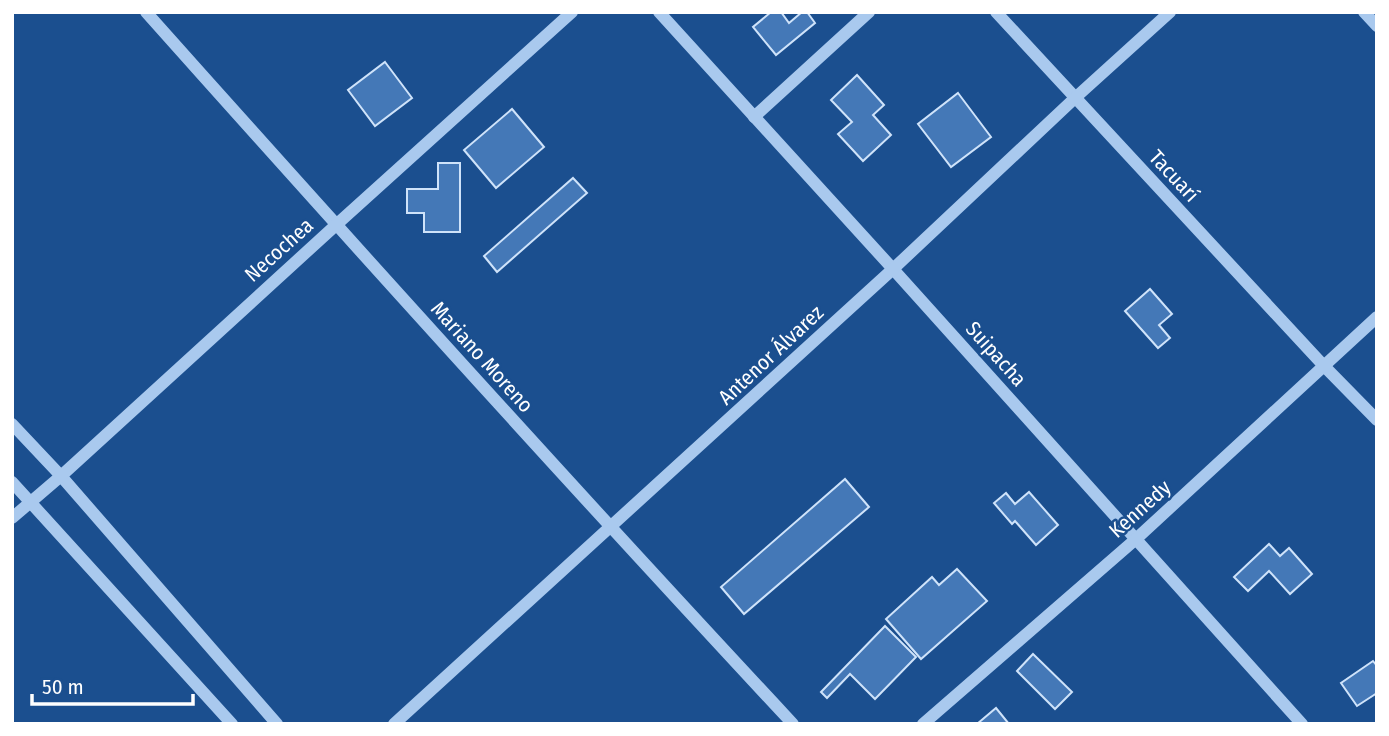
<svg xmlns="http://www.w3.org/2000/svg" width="1389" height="736" viewBox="0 0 1389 736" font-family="'Fira Sans Condensed',sans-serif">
  <rect width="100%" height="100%" fill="#1b4f8f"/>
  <g fill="#4478b7" stroke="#cfe3fa" stroke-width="2">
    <polygon points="771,12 781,12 789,23 802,12 807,12 815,23 776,55 753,27"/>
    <polygon points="385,62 412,98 375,126 348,90"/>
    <polygon points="857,75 884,105 873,115 891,135 863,161 838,134 852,122 831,100"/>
    <polygon points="958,93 991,137 951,167 918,124"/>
    <polygon points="512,109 544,147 496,188 464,150"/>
    <polygon points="438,163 460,163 460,232 424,232 424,213 407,213 407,189 438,189"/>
    <polygon points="573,178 587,193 497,272 484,256"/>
    <polygon points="1150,289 1172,314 1159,325 1170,338 1158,348 1125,311"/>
    <polygon points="845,479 869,507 744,614 721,587"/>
    <polygon points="1029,492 1058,525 1036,545 1015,521 1012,524 994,503 1006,493 1015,504"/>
    <polygon points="1269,544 1280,556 1289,548 1312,574 1290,594 1269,571 1248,591 1234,577"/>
    <polygon points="957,569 987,601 921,659 886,619 932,577 939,585"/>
    <polygon points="885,626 916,657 875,699 850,674 827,698 821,692"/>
    <polygon points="1033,654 1072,692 1055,709 1017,671"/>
    <polygon points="1373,661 1377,666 1377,693 1357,706 1341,683"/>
    <polygon points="996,708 1009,724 977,724"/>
  </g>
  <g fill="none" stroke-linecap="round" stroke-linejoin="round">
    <g stroke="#a9c9ee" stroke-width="12">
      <path d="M146 12C359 251 574 489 793 724"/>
      <polyline points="659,12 893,269 1302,724"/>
      <polyline points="996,12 1324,366 1377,420"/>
      <polyline points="1364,12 1377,26"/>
      <polyline points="754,117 869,12"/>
      <polyline points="12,424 61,476 277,724"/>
      <polyline points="12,482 232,724"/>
      <polyline points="12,518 61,476 336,225 572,12"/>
      <polyline points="394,724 893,269 1075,98 1170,12"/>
      <polyline points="923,724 1136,539 1377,317"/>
    </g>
  </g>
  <g text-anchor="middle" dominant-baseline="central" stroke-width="5" stroke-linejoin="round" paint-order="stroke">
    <g font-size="21" fill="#fff" stroke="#1b4f8f">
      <text transform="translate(1174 176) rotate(47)">Tacuarí</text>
      <text transform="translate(279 250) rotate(-42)">Necochea</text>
      <text transform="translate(996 354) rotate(48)">Suipacha</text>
      <text transform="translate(771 355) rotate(-43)">Antenor Álvarez</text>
      <text transform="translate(482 357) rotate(48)">Mariano Moreno</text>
      <text transform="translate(1140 509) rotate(-42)">Kennedy</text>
    </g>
  </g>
  <rect width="1389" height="736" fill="none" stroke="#ffffff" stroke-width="28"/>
  <path d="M32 694v10h161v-10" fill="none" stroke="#ffffff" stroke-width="3.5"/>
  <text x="42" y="694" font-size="21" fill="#ffffff" stroke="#1b4f8f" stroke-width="5" paint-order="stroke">50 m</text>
</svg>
